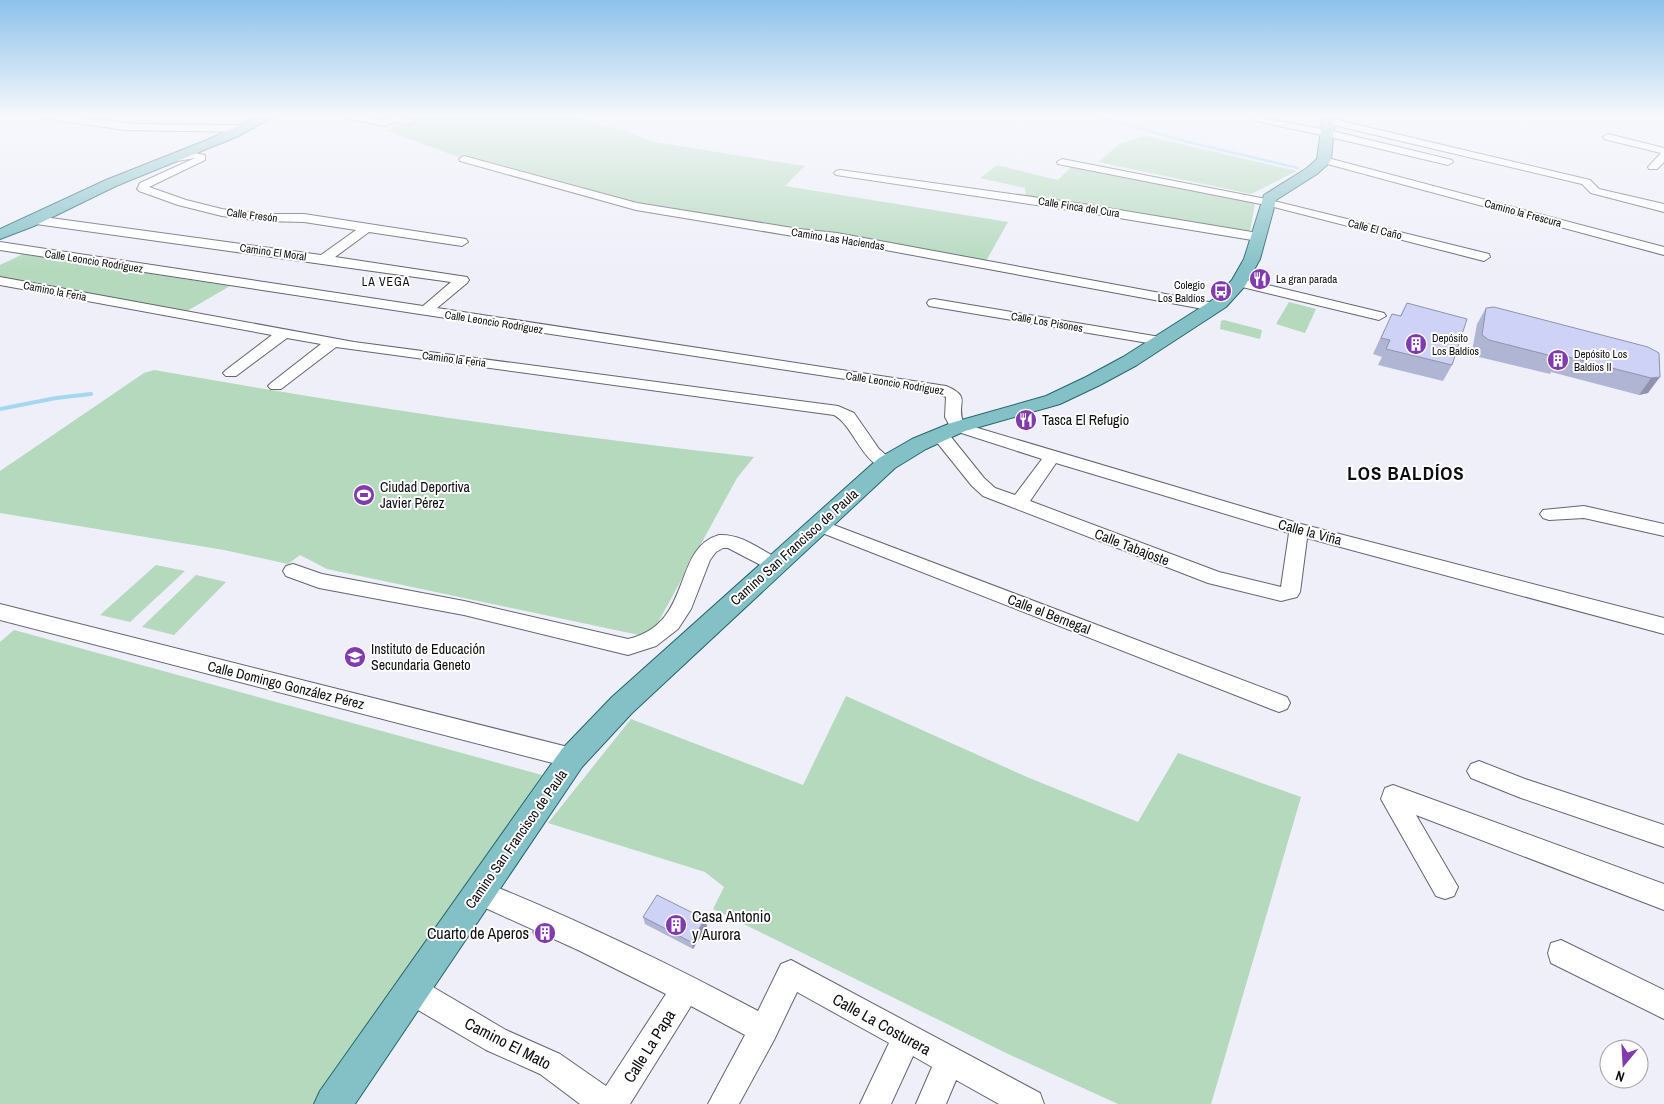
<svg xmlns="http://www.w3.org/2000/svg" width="1664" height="1104" viewBox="0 0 1664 1104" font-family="'Archivo Narrow',sans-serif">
  <rect width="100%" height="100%" fill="#eeeff9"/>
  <g fill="#b4d9bd">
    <polygon points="388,116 568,116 619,129 654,142 805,166 785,186 1008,222 986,261 641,204 464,159 387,131 407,122"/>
    <polygon points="1146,136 1297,171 1251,194 1098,162 1121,143"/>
    <polygon points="997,165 1058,180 1071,167 1255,203 1250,232 1026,195 1025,188 980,178"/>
    <polygon points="23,254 230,286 187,311 0,277 0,265"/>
    <polygon points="1289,302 1316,309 1305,333 1276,324"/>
    <polygon points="1224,320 1262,330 1260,339 1220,329 1221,321"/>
    <path d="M154 370C353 405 553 435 754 457L737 478 655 628 639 635 327 569 300 555 288 564 224 550 0 513V471L144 373Z"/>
    <polygon points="156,565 185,571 130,622 100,615"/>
    <polygon points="196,575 226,582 174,635 142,627"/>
    <polygon points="14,630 542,775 317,1104 0,1104 0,642"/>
    <polygon points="846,696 1027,777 1138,822 1178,753 1301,797 1211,1104 1118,1104 1006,1053 713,909 724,887 705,872 548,823 631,719 803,785"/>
  </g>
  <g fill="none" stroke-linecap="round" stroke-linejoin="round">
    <polyline stroke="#a3d8f0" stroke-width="2.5" points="1096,116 1188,142 1298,168"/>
    <polyline stroke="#a3d8f0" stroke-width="4" points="0,409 56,398 91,394"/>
    <g stroke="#64656e" stroke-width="2">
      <g id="minor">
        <polygon points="43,116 65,116 139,124 232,125 244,126 249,129 244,132 126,130 61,121 45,118"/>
        <polygon points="344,116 363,116 383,120 395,116 412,120 413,122 408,125 396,122 384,126 346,118"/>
        <polygon points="1251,116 1328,130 1452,160 1453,162 1448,165 1326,136 1252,120"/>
        <polygon points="1329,118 1590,180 1599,189 1664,204 1664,212 1591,193 1582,184 1325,123 1325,119"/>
        <polygon points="1608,134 1664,148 1664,162 1657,169 1649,169 1648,167 1661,153 1604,139 1603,137"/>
        <path d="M190 152 205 155V160L149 187 186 200 222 209 263 214H304L466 239 468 242 462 246 369 232 335 257 467 277 469 280 467 283 437 308 946 386C974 398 954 403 964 424L981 429 1301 524 1664 618V634L1307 538 1300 592 1297 597 1281 601 1208 583 983 496 972 486 935 440 933 436 935 432H947L984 478 995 488 1015 495 1042 459 952 430 945 417 946 397 937 393 0 250V242L423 306 451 282 36 224 30 220 36 216 321 255 356 230 304 222 263 221 222 216 178 205 139 191 137 189 140 183 195 158 171 162 167 161 166 159 167 157ZM1056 463 1289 533 1281 587 1219 572 1030 501Z"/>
        <polygon points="464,156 637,203 799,229 837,233 1214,303 1221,307 1214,311 837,241 799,237 636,210 460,161 459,159"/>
        <polygon points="1324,157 1664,247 1664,255 1320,162 1319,160 1320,158"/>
        <polygon points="1062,159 1266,199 1489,254 1490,257 1484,261 1266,205 1058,164 1057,162"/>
        <polygon points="840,170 1083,204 1258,233 1264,237 1258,241 1083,212 836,175 834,173 836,171"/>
        <path d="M0 277 354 342 838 406 854 413 879 449 895 463 893 467C865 474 855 426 834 415L336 347 281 389H271L268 386 271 383 321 344 287 338 236 376H226L223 373 226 370 272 335 0 285Z"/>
        <polygon points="1239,278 1384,313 1386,316 1379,320 1234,285 1232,282 1234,279"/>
        <polygon points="934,299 1160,337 1165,338 1167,341 1165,344 1160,345 929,306 927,303 929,300"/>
        <polygon points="1584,506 1664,524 1664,536 1584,518 1549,520 1543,518 1540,514 1543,510"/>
        <polygon points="818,519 1287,697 1290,703 1287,709 1279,712 1271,709 812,529 809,525 812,521"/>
        <path d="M719 535C743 534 760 550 781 560L784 565 781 570 774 572 728 548H723L716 552 710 560 691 609 678 629 656 646 628 655 464 615 319 588 286 576 283 571 286 566 293 564 322 574 464 601 628 639C694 624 671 549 719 535Z"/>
        <polygon points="0,604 572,748 580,751 583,758 580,765 572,768 0,620"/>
        <polygon points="1479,761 1525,779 1664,825 1664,847 1521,798 1471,778 1467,771 1471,764"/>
        <polygon points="1393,785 1664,884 1664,910 1416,815 1458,887 1454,896 1445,899 1436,896 1381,799 1385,788"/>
        <path d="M479 880C574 918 668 963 758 1011L781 964 791 960 1040 1093 1044 1104H999L956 1080 946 1104H916L932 1067 913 1056 891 1104H860L889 1043 797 992 774 1040 739 1104H708L745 1035 691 1006 630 1104H580L540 1074 486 1050 401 1000 397 990 401 980 411 976 421 980 506 1030 560 1054 606 1086 666 994 578 950 470 901 466 892 470 883Z"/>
        <polygon points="1561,940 1664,990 1664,1019 1551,963 1548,953 1551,943"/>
      </g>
    </g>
    <g stroke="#24676e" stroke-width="2">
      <g id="major">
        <polygon points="260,116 276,116 236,137 116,186 34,226 0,239 0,229 106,180 207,140"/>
        <polygon points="1323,116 1335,116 1331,160 1329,163 1317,174 1276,200 1260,259 1245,286 1226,307 1137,365 1100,385 1060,404 965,431 926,449 895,468 632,713 582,767 355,1104 314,1104 320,1091 562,749 612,697 879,458 912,439 951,423 1046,396 1086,377 1123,357 1214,299 1232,280 1244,259 1264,195 1307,168 1317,159"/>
      </g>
    </g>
    <use href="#minor" fill="#fff" fill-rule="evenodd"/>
    <use href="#major" fill="#83c1c7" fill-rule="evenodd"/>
  </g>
  <g fill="#b1b5d4">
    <polygon points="1407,303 1452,365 1443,381 1378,365 1382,357 1373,354 1384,330 1400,316"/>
    <polygon points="1486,308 1659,353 1648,393 1639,395 1551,372 1550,374 1479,357 1472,351 1477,324"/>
    <polygon points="643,917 707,926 693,949 645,924"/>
    <polygon points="532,932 549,939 546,943 534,936"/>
  </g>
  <g fill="#9093ad">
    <polygon points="1660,377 1648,393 1639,395 1651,378"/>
    <polygon points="705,919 707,926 693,949 691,942"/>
    <polygon points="547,935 549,939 546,943 545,940"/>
  </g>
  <g fill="#ced2f7" stroke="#9093ad">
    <polygon points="1407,303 1467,319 1452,365 1386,349 1390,340 1381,338 1392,314 1401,316"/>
    <polygon points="1494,307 1648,347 1659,353 1660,377 1651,378 1561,355 1560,358 1489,340 1482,335 1486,308"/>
    <polygon points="657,895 705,919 691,942 643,917"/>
    <polygon points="535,930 547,935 545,940 532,932"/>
  </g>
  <linearGradient id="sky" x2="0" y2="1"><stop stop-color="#8cc2eb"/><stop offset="0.43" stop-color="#f7f8fc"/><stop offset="1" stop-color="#f7f8fc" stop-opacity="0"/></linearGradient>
  <rect width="1664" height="270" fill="url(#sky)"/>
  <defs>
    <g id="restaurant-disc" transform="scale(1.125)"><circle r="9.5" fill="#823bae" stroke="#fff"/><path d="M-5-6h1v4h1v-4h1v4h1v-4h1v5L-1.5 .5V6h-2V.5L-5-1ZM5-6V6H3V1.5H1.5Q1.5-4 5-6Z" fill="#fff"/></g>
    <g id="bus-disc" transform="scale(1.125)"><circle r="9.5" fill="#823bae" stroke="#fff"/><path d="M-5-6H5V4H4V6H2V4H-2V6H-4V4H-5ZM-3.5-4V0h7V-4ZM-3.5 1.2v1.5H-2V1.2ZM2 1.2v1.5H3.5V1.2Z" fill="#fff"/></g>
    <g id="building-disc" transform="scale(1.125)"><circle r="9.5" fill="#823bae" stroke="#fff"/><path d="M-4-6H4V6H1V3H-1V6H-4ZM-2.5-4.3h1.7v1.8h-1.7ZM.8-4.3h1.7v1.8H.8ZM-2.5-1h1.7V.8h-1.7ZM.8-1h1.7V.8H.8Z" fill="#fff"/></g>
    <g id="stadium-disc" transform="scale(1.125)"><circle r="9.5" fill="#823bae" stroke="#fff"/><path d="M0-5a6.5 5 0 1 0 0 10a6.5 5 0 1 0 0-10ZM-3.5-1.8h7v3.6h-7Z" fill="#fff"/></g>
    <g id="school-disc" transform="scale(1.125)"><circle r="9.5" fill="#823bae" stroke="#fff"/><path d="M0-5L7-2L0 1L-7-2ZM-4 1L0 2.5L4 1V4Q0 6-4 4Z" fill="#fff"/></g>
  </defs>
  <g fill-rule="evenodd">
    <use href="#restaurant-disc" x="1260" y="279"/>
    <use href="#bus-disc" x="1221" y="291"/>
    <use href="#building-disc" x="1416" y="344"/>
    <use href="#building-disc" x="1558" y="360"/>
    <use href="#restaurant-disc" x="1026" y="420"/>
    <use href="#stadium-disc" x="364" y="495"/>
    <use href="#school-disc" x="355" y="657"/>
    <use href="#building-disc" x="676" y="925"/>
    <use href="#building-disc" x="545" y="933"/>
  </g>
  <g text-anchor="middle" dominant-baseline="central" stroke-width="4" stroke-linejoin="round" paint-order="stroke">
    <g font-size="11" fill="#0d0d10" stroke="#fff">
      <text transform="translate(1079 207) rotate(9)">Calle Finca del Cura</text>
      <text transform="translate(1523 213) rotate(15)">Camino la Frescura</text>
      <text transform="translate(252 215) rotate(7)">Calle Fresón</text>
      <text transform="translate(1375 229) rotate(14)">Calle El Caño</text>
      <text transform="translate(838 239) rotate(9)">Camino Las Haciendas</text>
      <text transform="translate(273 252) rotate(8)">Camino El Moral</text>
      <text transform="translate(94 261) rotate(9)">Calle Leoncio Rodríguez</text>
      <text transform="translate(55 291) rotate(11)">Camino la Feria</text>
      <text transform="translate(494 322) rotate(9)">Calle Leoncio Rodríguez</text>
      <text transform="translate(1047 322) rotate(10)">Calle Los Pisones</text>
      <text transform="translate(454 359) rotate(7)">Camino la Feria</text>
      <text transform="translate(895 383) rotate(9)">Calle Leoncio Rodríguez</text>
    </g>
    <g font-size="11" fill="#0d0d10" stroke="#fff" text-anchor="start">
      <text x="1276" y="279">La gran parada</text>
      <text x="1205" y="285" text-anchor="end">Colegio<tspan x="1205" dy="13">Los Baldíos</tspan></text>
      <text x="1432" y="338">Depósito<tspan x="1432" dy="13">Los Baldíos</tspan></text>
      <text x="1574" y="354">Depósito Los<tspan x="1574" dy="13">Baldíos II</tspan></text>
    </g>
    <g font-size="12" letter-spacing="1" fill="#0d0d10" stroke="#fff">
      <text x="386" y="282">LA VEGA</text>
    </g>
    <g font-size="14" fill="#0d0d10" stroke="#fff" text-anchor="start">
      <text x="1042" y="420">Tasca El Refugio</text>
      <text x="380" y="487">Ciudad Deportiva<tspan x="380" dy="16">Javier Pérez</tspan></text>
      <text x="371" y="649">Instituto de Educación<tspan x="371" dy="16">Secundaria Geneto</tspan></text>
    </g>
    <g font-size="14" fill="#0d0d10" stroke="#fff">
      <text transform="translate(1310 532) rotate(15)">Calle la Viña</text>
      <text transform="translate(794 547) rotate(-42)">Camino San Francisco de Paula</text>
      <text transform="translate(1132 547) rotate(21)">Calle Tabajoste</text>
      <text transform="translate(1049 614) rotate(21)">Calle el Bernegal</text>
      <text transform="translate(286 685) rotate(14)">Calle Domingo González Pérez</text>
      <text transform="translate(516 839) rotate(-55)">Camino San Francisco de Paula</text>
    </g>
    <g font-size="16" fill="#0d0d10" stroke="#fff" text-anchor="start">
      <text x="692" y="916">Casa Antonio<tspan x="692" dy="18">y Aurora</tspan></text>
      <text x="529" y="933" text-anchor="end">Cuarto de Aperos</text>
    </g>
    <g font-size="16" fill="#0d0d10" stroke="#fff">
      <text transform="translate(882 1024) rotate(29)">Calle La Costurera</text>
      <text transform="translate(508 1043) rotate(27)">Camino El Mato</text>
      <text transform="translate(649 1046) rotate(-58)">Calle La Papa</text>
    </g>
    <g font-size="19" font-weight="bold" letter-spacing="1" fill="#0d0d10" stroke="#fff">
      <text x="1406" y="473">LOS BALDÍOS</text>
    </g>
  </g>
  <g transform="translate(1624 1064) rotate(198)"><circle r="24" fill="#ffffff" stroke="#9e9e9f"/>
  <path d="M0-4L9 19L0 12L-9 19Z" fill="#823bae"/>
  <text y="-8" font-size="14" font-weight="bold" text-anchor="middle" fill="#0d0d10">N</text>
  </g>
</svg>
